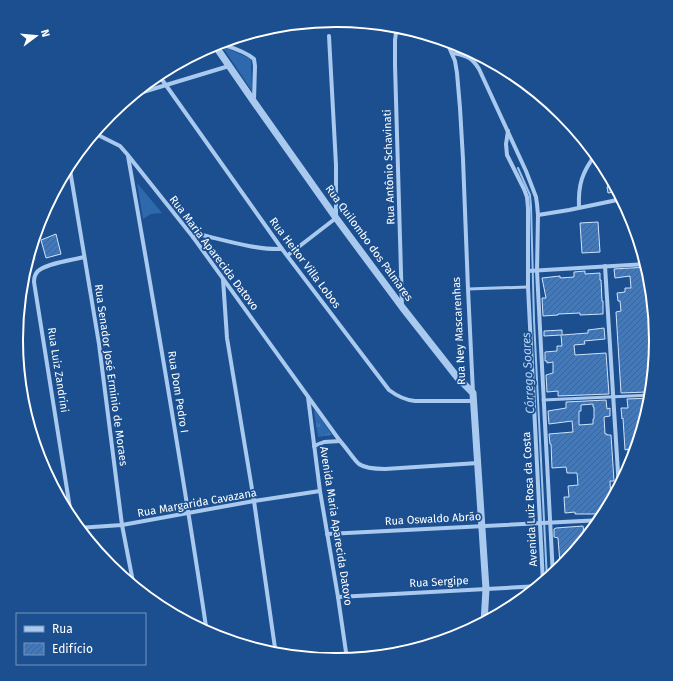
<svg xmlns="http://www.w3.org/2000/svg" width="673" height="681" viewBox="0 0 673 681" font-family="'Fira Sans',sans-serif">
  <defs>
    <pattern id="grass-tufts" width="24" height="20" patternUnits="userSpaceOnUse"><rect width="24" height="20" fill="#2e69ad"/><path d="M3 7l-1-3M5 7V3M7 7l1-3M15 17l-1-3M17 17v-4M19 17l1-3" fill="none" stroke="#4d80b9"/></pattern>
    <pattern id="forest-firs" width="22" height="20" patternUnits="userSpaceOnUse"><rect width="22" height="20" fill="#2e69ad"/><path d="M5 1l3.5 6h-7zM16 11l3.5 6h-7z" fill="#4d80b9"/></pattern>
    <pattern id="building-hatch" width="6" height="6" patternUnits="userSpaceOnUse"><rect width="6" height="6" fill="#4478b7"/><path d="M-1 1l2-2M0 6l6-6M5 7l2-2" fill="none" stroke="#486282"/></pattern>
  </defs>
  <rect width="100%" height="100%" fill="#1b4f8f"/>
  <polygon fill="url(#grass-tufts)" points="315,410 332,435 318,437 314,411"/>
  <polygon fill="url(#forest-firs)" points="479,623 479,626 467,633 466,625"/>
  <g fill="#2e69ad">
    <polygon points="222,46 249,58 251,60 252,91"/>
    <polygon points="137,183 162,213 151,214 143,219"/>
    <polygon points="32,247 36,260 27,263"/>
  </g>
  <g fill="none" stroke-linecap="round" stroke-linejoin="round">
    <g stroke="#9cc4f0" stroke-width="2">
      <polyline points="464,47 464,49"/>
      <polyline points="518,168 530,195 531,206 534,320 547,580"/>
    </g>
  </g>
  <g fill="url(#building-hatch)" stroke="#cfe3fa" fill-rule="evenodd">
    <polygon points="606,169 613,180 614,192 608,193 607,187 608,187"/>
    <polygon points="598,222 600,252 582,253 580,223"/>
    <polygon points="56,234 61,254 46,258 41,240"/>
    <polygon points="648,267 651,278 657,341 653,382 646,382 647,392 621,393 616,312 621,311 620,301 618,301 617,293 625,292 625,288 631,288 630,276 615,278 614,269"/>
    <polygon points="585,271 585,274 600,273 600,280 601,280 602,301 603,301 603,314 580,315 580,313 558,314 558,315 543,316 542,298 546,298 542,278 560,276 560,278 574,277 574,272"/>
    <polygon points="604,328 605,339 584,341 585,344 574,345 575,355 606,353 609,394 558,396 558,391 547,392 546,375 553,373 553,362 547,363 547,361 545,361 545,352 557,351 557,346 562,346 561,335 544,336 544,331 562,330 562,335 588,333 588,330"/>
    <polygon points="651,398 651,403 633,463 626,475 625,460 629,460 628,449 625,450 623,418 622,419 621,408 628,408 627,399"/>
    <path d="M606 400 607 409 610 408V416L604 417 605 434H607V435H611L614 481H610L611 503 607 511H600V514H575V512L565 513 564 497H569L568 486 578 485 577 473H567L566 467 552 468 551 444H550L549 434 573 432 572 421 549 424 548 411 566 408V402ZM593 404V407H594V419H593V424L579 425V411H581V405Z"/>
    <polygon points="583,526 585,541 562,568 562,564 560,564 558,538 554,537 554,529 556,528"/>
  </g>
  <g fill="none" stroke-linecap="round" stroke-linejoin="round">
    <g stroke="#a9c9ee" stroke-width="3">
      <polyline points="468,289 528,287"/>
      <polyline points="543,400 652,395"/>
    </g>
    <g stroke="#a9c9ee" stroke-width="4">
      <polyline points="397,26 395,40 395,65 402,307"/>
      <polyline points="446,40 455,61 457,73 460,108 463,159 468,289 473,393"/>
      <path d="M218 43C230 47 245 51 254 59L255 66 254 100"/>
      <path d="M452 53C465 55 472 57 479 69L526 171 536 197 537 204 538 215 537 271 553 576"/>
      <path d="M158 74 282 249 389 390C397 396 404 400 415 401H474"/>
      <polyline points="133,95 229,66"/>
      <polyline points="508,131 506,144 507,155 524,189 527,197 528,208 528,287 543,583"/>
      <path d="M94 133 120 146 127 154 193 237 340 441C345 446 355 461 359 464 366 469 377 469 385 469L478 463"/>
      <path d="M128 156C156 315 183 473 207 633"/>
      <polyline points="69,164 99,344 122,525 134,587"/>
      <path d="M579 207C578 185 582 172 596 154"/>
      <polyline points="538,215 569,210 622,199"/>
      <path d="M193 237 202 235C227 241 257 250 282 249"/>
      <polyline points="288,255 336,218 336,165 329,36"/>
      <polyline points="605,266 619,489"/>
      <polyline points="528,271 647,264"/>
      <polyline points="223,279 227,338 254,501 276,655"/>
      <polyline points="308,397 320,491 338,597 347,659"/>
      <polyline points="314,446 324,442 340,441"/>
      <path d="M72 521 34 282C34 278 35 274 38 271 47 263 73 260 84 257"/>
      <polyline points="78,528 122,525 254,501 320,491"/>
      <polyline points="327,534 602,520"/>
      <polyline points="338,597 540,586"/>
      <polyline points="340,661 357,659"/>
    </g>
    <polyline stroke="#a9c9ee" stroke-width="7" points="214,44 254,102 336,218 402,307 457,377 473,393 486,589 484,623"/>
  </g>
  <g text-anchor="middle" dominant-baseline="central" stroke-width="3.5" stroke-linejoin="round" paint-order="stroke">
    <g font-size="11" fill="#fff" stroke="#1b4f8f">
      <text transform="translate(389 167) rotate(-92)">Rua Antônio Schavinati</text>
      <text transform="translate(369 243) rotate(54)">Rua Quilombo dos Palmares</text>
      <text transform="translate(214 253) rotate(53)">Rua Maria Aparecida Datovo</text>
      <text transform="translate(305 263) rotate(53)">Rua Heitor Villa Lobos</text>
      <text transform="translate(459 331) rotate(-93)">Rua Ney Mascarenhas</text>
      <text transform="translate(58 370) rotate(81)">Rua Luiz Zandrini</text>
      <text transform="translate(111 375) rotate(82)">Rua Senador José Erminio de Moraes</text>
      <text transform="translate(178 392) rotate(81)">Rua Dom Pedro I</text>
      <text transform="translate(530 499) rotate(-93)">Avenida Luiz Rosa da Costa</text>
      <text transform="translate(197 503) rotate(-10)">Rua Margarida Cavazana</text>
      <text transform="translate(433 519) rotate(-3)">Rua Oswaldo Abrão</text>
      <text transform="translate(336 526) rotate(81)">Avenida Maria Aparecida Datovo</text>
      <text transform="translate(439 582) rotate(-3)">Rua Sergipe</text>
    </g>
    <g font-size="12" font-style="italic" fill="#b5d3f5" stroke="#1b4f8f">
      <text transform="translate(528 373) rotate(-93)">Córrego Soares</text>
    </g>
  </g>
  <path d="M0 0H673V681H0ZM23 340a313 313 0 1 1 626 0a313 313 0 1 1-626 0Z" fill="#1b4f8f" fill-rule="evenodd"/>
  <path fill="none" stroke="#fff" stroke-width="2" d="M23 340a313 313 0 1 1 626 0a313 313 0 1 1-626 0Z"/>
  <rect x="16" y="613" width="130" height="52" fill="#1b4f8f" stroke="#7695bc"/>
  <rect x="24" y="626" width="20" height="6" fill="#a9c9ee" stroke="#7695bc"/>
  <text x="52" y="633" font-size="12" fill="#ffffff">Rua</text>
  <rect x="24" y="643" width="20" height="12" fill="url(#building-hatch)" stroke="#7695bc"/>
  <text x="52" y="653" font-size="12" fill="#ffffff">Edifício</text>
  <g transform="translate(36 36) rotate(74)" stroke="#1b4f8f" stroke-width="3" paint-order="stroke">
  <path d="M0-3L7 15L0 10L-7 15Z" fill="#ffffff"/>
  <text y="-6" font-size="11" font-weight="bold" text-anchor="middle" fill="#ffffff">N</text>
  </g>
</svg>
